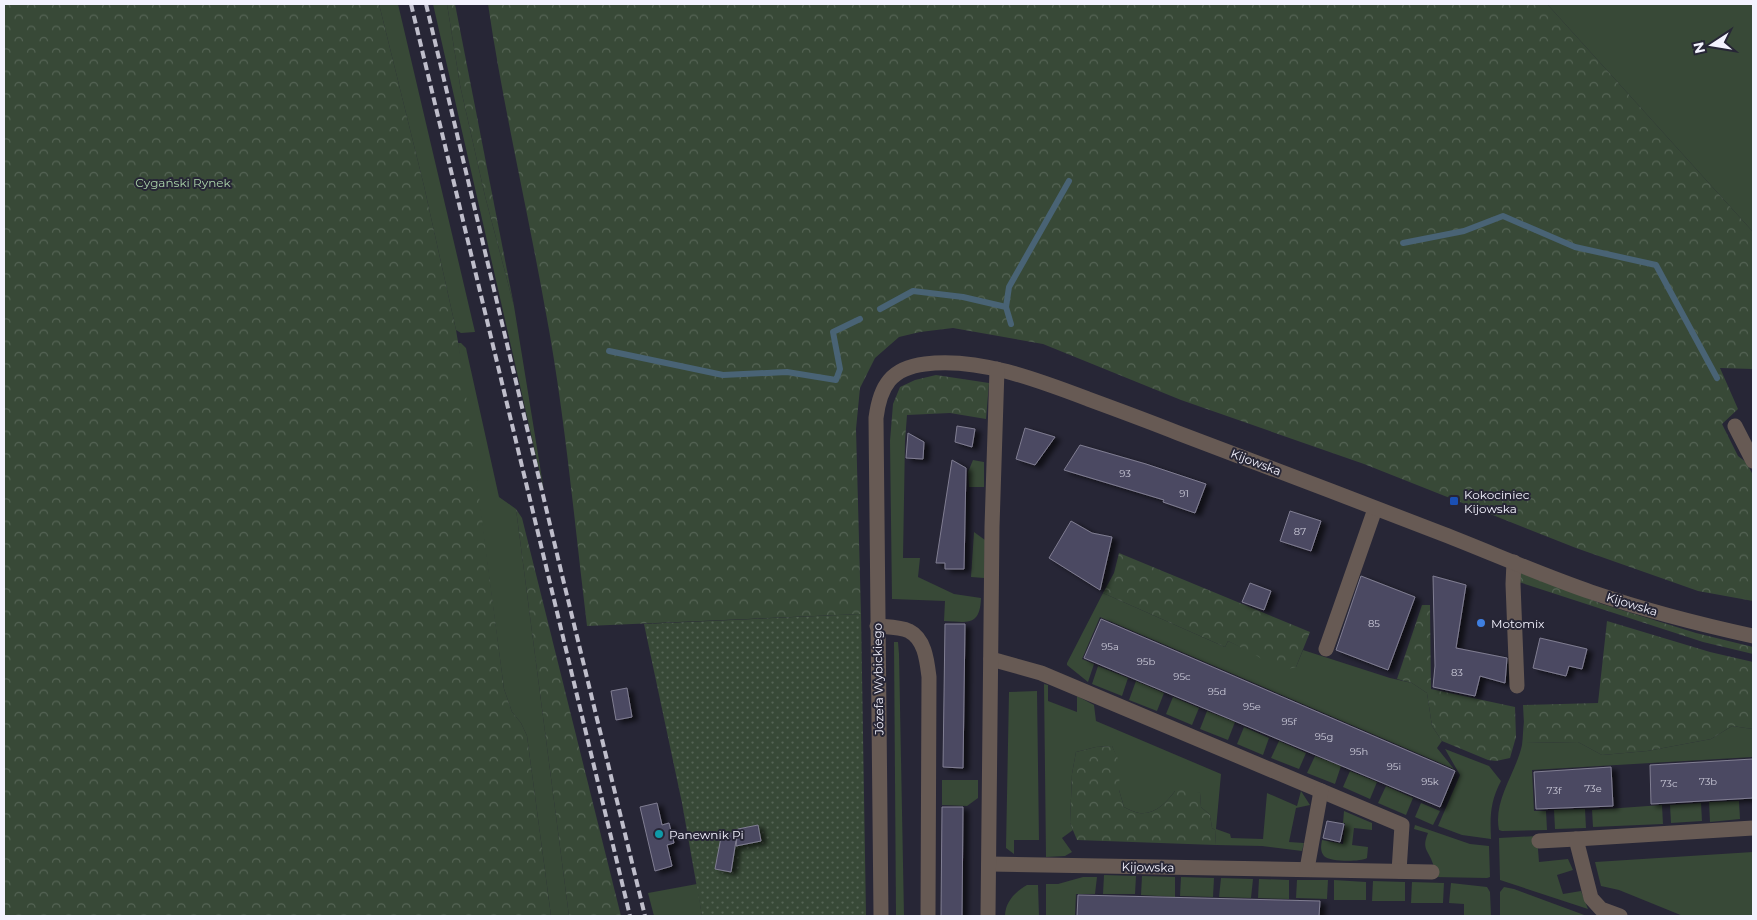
<svg xmlns="http://www.w3.org/2000/svg" width="1757" height="920" viewBox="0 0 1757 920" font-family="Montserrat,sans-serif">
  <defs>
    <pattern id="forest-crowns" width="20" height="18" patternUnits="userSpaceOnUse" patternTransform="scale(1.25)"><rect width="20" height="18" fill="#384937"/><path d="M2 6a3 3 0 1 1 6 0M12 15a3 3 0 1 1 6 0" fill="none" stroke="#556455"/></pattern>
    <pattern id="park-dots" width="8" height="8" patternUnits="userSpaceOnUse" patternTransform="scale(1.25)"><rect width="8" height="8" fill="#384937"/><path d="M2 2h.1M6 6h.1" fill="none" stroke="#556455" stroke-width="1.8" stroke-linecap="round"/></pattern>
    <filter id="shadow"><feDropShadow dx="5.5" dy="3" stdDeviation="2.5" flood-color="#0009"/></filter>
  </defs>
  <rect width="100%" height="100%" fill="#272636"/>
  <g fill="#384937">
    <polygon points="379,4 398,4 475,332 461,333 456,330 424,186"/>
    <polygon points="433,4 447,4 460,85 485,196 514,306 544,491"/>
    <polygon points="1547,4 1753,4 1753,232"/>
    <polygon points="458,343 461,343 466,348 499,497 516,509 569,916 551,916 527,736 521,723 512,712 504,689"/>
    <path d="M890 441H905L903 558H920L918 577 954 594 981 598C980 627 967 622 944 621L945 601 892 599Z"/>
    <polygon points="973,460 984,462 984,487 969,487 968,472"/>
    <polygon points="974,532 985,540 984,578 971,577"/>
    <polygon points="1103,593 1225,647 1228,641 1254,653 1296,667 1303,650 1390,678 1412,683 1427,693 1432,726 1442,741 1437,748 1454,769 1100,617 1082,659 1094,664 1088,682 1067,665 1067,663"/>
    <polygon points="894,642 898,642 899,654 904,916 896,916"/>
    <polygon points="1098,666 1128,678 1122,696 1092,684"/>
    <polygon points="1136,681 1164,693 1157,711 1129,700"/>
    <path d="M1044 684 1048 685V701L1077 712V696L1094 705 1096 721 1221 774 1216 829 1230 834 1231 838 1263 839 1267 793 1297 806 1301 791 1310 805 1296 808 1289 842 1304 843 1302 851 1262 846 1216 845 1215 830 1212 828 1210 815 1201 807 1200 793 1175 791C1167 802 1155 815 1139 813 1134 812 1128 809 1124 807L1119 790V763L1112 746 1096 747 1076 752 1072 774 1070 823 1073 830 1062 838 1072 852 1065 856 1046 857Z"/>
    <polygon points="1037,691 1039,840 1014,840 1014,854 1006,848 1009,692"/>
    <polygon points="1173,697 1199,708 1192,725 1166,714"/>
    <polygon points="1207,711 1235,722 1228,740 1200,729"/>
    <path d="M1524 721 1526 743 1578 742 1602 755 1647 751 1711 739 1732 726 1753 729V757L1532 770 1534 811H1546L1547 830 1502 831 1499 830C1493 800 1516 773 1522 745 1523 737 1523 729 1524 721Z"/>
    <polygon points="1244,727 1269,738 1263,755 1237,744"/>
    <polygon points="1279,741 1306,753 1299,769 1271,758"/>
    <path d="M1445 749 1489 766 1501 781C1490 802 1490 816 1491 839L1462 835 1438 826 1460 775Z"/>
    <polygon points="1315,756 1341,766 1335,784 1307,773"/>
    <polygon points="1350,771 1377,782 1370,799 1343,787"/>
    <polygon points="942,780 978,780 978,798 967,806 942,805"/>
    <polygon points="1386,786 1413,798 1406,815 1378,803"/>
    <polygon points="1739,801 1740,819 1710,822 1709,802"/>
    <polygon points="1421,803 1440,811 1433,825 1415,817"/>
    <polygon points="1701,803 1702,821 1671,823 1670,805"/>
    <polygon points="1662,805 1663,824 1593,827 1592,810"/>
    <polygon points="1585,809 1586,828 1555,829 1554,810"/>
    <path d="M1344 811 1372 823V830L1354 828 1352 845 1368 847 1367 858C1360 862 1330 862 1324 856 1320 851 1321 846 1322 840L1343 844 1345 823H1343Z"/>
    <path d="M1415 825 1470 844 1489 846 1490 877 1487 878 1434 877C1434 873 1434 868 1433 864 1429 850 1421 850 1428 833L1414 829Z"/>
    <polygon points="1537,836 1539,862 1568,859 1573,870 1557,875 1563,894 1581,891 1588,909 1500,880 1499,838"/>
    <polygon points="1753,852 1753,916 1683,916 1619,890 1601,886 1595,862"/>
    <polygon points="1104,875 1136,876 1135,894 1103,894"/>
    <polygon points="1142,876 1175,877 1175,897 1141,895"/>
    <polygon points="1083,877 1097,877 1095,894 1076,894 1075,916 1046,916 1046,884 1058,884"/>
    <polygon points="1181,877 1214,878 1213,897 1180,896"/>
    <polygon points="1221,878 1253,879 1251,898 1219,897"/>
    <polygon points="1259,879 1289,880 1289,899 1258,898"/>
    <polygon points="1297,880 1328,880 1327,899 1296,898"/>
    <polygon points="1334,880 1366,882 1366,900 1334,900"/>
    <polygon points="1373,881 1405,882 1405,901 1372,901"/>
    <polygon points="1412,882 1444,883 1443,903 1411,903"/>
    <polygon points="1451,883 1487,887 1490,892 1491,916 1464,916 1464,904 1449,903"/>
    <polygon points="697,884 702,916 654,916 648,893"/>
    <path d="M1027 885H1038L1039 916H1005C1005 902 1015 892 1027 885Z"/>
    <polygon points="1504,887 1514,889 1587,916 1500,916 1500,892"/>
  </g>
  <g fill="url(#forest-crowns)">
    <polygon points="4,4 379,4 424,186 456,330 463,372 504,689 512,712 521,723 527,736 551,916 4,916"/>
    <polygon points="447,4 455,4 514,306 485,196 460,85"/>
    <path d="M488 4H1547L1753 232V369L1720 368 1738 409 1722 424 1738 456 1746 462 1753 475V601L1698 591 1576 548 1364 464 1181 400 1043 344 953 328 920 332 899 337 875 358 860 388 856 429 861 614 587 626C574 520 565 413 545 308 527 207 503 106 488 4Z"/>
    <polygon points="936,375 989,383 986,419 950,413 907,415 905,441 890,441 893,404 900,387 915,380"/>
    <polygon points="516,509 522,518 621,916 569,916"/>
    <polygon points="1119,553 1310,632 1296,667 1280,671 1254,654 1228,641 1225,647 1103,593 1114,573"/>
    <polygon points="1521,571 1602,604 1696,633 1753,647 1753,654 1703,642 1519,582"/>
    <polygon points="1422,605 1430,605 1431,689 1515,707 1516,737 1510,758 1496,761 1488,760 1442,741 1432,726 1427,693 1412,683 1397,679"/>
    <polygon points="1607,621 1710,652 1753,662 1753,729 1732,726 1711,739 1647,751 1602,755 1578,742 1525,743 1523,705 1598,703"/>
    <path d="M1112 746 1120 763 1119 790 1124 807C1128 809 1134 812 1139 813 1155 815 1167 802 1175 791L1188 789 1200 793 1201 807 1210 815 1212 828 1215 830 1216 845 1077 840 1070 823 1072 774 1076 752 1096 747Z"/>
  </g>
  <polygon fill="url(#park-dots)" points="861,614 866,916 702,916 682,803 644,624"/>
  <g fill="none" stroke-linecap="round" stroke-linejoin="round">
    <g stroke="#496375" stroke-width="6">
      <polyline points="1403,243 1464,231 1503,216 1575,247 1656,265 1717,378"/>
      <polyline points="1006,307 1009,287 1069,181"/>
      <polyline points="880,309 913,291 963,297 1006,307 1011,324"/>
      <polyline points="609,351 723,375 787,372 836,380 840,369 833,332 860,319"/>
    </g>
  </g>
  <g fill="#4b4862" stroke="#807e92" filter="url(#shadow)">
    <polygon points="957,426 975,429 972,447 955,442"/>
    <polygon points="1025,428 1055,437 1035,465 1016,459"/>
    <polygon points="908,433 924,442 923,459 906,458"/>
    <polygon points="1080,445 1146,464 1206,484 1195,513 1163,502 1164,500 1064,470"/>
    <polygon points="952,460 966,468 964,569 945,569 945,563 936,563"/>
    <polygon points="1290,511 1321,521 1311,551 1280,541"/>
    <polygon points="1071,521 1092,533 1112,537 1100,590 1049,558"/>
    <polygon points="1361,576 1415,597 1388,670 1336,650"/>
    <polygon points="1433,576 1466,585 1456,648 1507,658 1505,683 1480,676 1475,696 1433,687 1435,666"/>
    <polygon points="1250,583 1271,591 1264,610 1242,602"/>
    <polygon points="1101,619 1455,771 1440,807 1084,658"/>
    <polygon points="945,624 965,624 963,768 943,767"/>
    <polygon points="1540,638 1587,649 1582,669 1569,666 1566,676 1533,668"/>
    <polygon points="627,688 632,717 616,720 611,691"/>
    <polygon points="1753,759 1753,798 1651,804 1650,765"/>
    <polygon points="1611,767 1613,806 1536,809 1534,772"/>
    <polygon points="657,803 662,825 669,823 674,843 667,845 672,866 655,871 640,807"/>
    <polygon points="942,807 963,807 962,916 941,916"/>
    <polygon points="1327,821 1344,824 1340,842 1323,838"/>
    <polygon points="758,825 761,841 736,846 738,829"/>
    <polygon points="722,832 737,834 731,872 715,869"/>
    <polygon points="1078,895 1320,901 1319,916 1077,916"/>
  </g>
  <g fill="none" stroke-linecap="round" stroke-linejoin="round">
    <g stroke="#675a54" stroke-width="15">
      <polyline points="1735,426 1753,461"/>
      <polyline points="1514,562 1513,584 1517,686"/>
      <path d="M877 626C887 627 900 627 909 631 925 639 927 661 929 677L928 916"/>
      <polyline points="1326,649 1375,509"/>
      <polyline points="991,659 1041,673 1402,825 1399,871"/>
      <polyline points="1539,841 1576,839"/>
      <polyline points="989,864 1432,872"/>
      <polyline points="1307,869 1321,791"/>
      <path d="M881 916 876 418C880 386 891 368 925 364 978 357 1038 380 1088 399 1118 410 1148 421 1178 433 1266 466 1355 500 1443 534 1492 553 1541 575 1591 592 1644 610 1698 624 1753 636"/>
      <polyline points="988,916 992,527 997,369"/>
      <polyline points="1620,916 1601,909 1591,898 1576,839 1753,828"/>
    </g>
    <g stroke="#bfbecb" stroke-width="4" stroke-dasharray="8 4" stroke-linecap="butt">
      <polyline points="411,4 630,916"/>
      <polyline points="426,4 562,575 645,916"/>
    </g>
  </g>
  <rect fill="#1a4fb4" stroke="#272636" stroke-width="2" x="1449" y="496" width="10" height="10" rx="2.5"/>
  <circle fill="#3f7fe0" stroke="#272636" stroke-width="2" cx="1481" cy="623" r="5"/>
  <circle fill="#0f9aa8" stroke="#272636" stroke-width="2" cx="659" cy="834" r="5"/>
  <g text-anchor="middle" dominant-baseline="central" stroke-width="4" stroke-linejoin="round" paint-order="stroke">
    <g font-size="10" fill="#c9c8d7">
      <text x="1125" y="473">93</text>
      <text x="1184" y="493">91</text>
      <text x="1300" y="531">87</text>
      <text x="1374" y="623">85</text>
      <text x="1110" y="646">95a</text>
      <text x="1146" y="661">95b</text>
      <text x="1457" y="672">83</text>
      <text x="1182" y="676">95c</text>
      <text x="1217" y="691">95d</text>
      <text x="1252" y="706">95e</text>
      <text x="1289" y="721">95f</text>
      <text x="1324" y="736">95g</text>
      <text x="1359" y="751">95h</text>
      <text x="1394" y="766">95i</text>
      <text x="1430" y="781">95k</text>
      <text x="1708" y="781">73b</text>
      <text x="1669" y="783">73c</text>
      <text x="1593" y="788">73e</text>
      <text x="1554" y="790">73f</text>
    </g>
    <g font-size="12" fill="#abd4aa" stroke="#272636">
      <text x="183" y="182">Cygański Rynek</text>
    </g>
    <g font-size="12" fill="#f3f2fe" stroke="#272636">
      <text transform="translate(1256 462) rotate(21)">Kijowska</text>
      <text transform="translate(1632 604) rotate(17)">Kijowska</text>
      <text transform="translate(878 679) rotate(-91)">Józefa Wybickiego</text>
      <text transform="translate(1148 867) rotate(1)">Kijowska</text>
    </g>
    <g font-size="12" fill="#f3f2fe" stroke="#272636" text-anchor="start">
      <text x="1464" y="494">Kokociniec<tspan x="1464" dy="14">Kijowska</tspan></text>
      <text x="1491" y="623">Motomix</text>
      <text x="669" y="834">Panewnik Pi</text>
    </g>
  </g>
  <rect width="1757" height="920" fill="none" stroke="#f3f2fe" stroke-width="10"/>
  <g transform="translate(1712 45) rotate(258)" stroke="#272636" stroke-width="4" paint-order="stroke">
  <path d="M0-4L9 19L0 12L-9 19Z" fill="#f3f2fe"/>
  <text y="-8" font-size="14" font-weight="bold" text-anchor="middle" fill="#f3f2fe">N</text>
  </g>
</svg>
